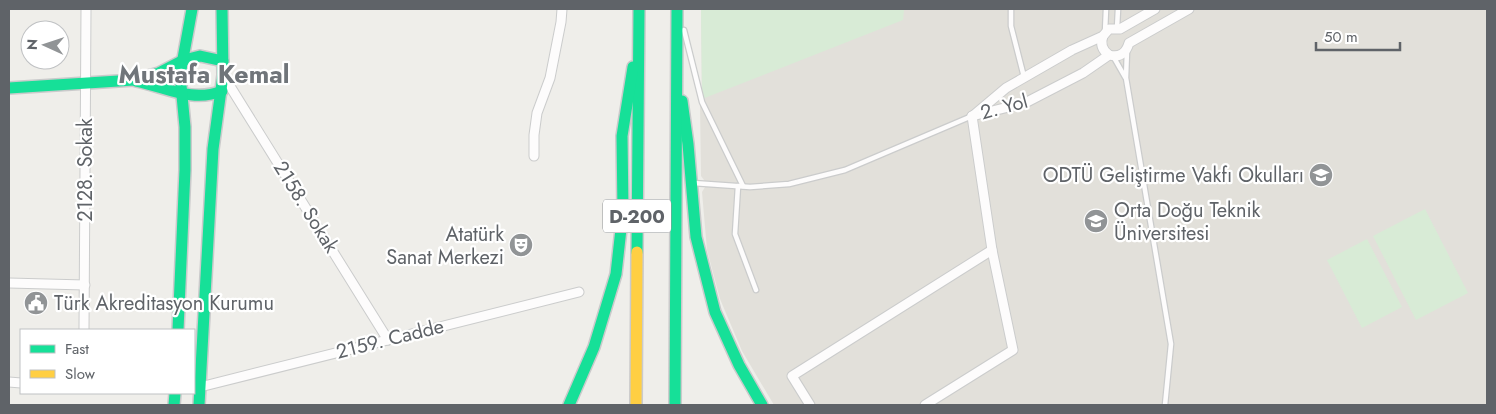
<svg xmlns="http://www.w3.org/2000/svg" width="1496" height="414" viewBox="0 0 1496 414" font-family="Jost,sans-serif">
  <rect width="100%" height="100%" fill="#efeeea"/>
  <polygon fill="#e2e0da" points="701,9 1487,9 1487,405 774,405 742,351 720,299 707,250 702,192 707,184 701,176 700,105 702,102"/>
  <g fill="#d8ebd6">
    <polygon points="701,9 904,9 903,20 702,99"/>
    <polygon points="1425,209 1468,293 1416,320 1373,236"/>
    <polygon points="1367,239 1402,307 1362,328 1327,260"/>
  </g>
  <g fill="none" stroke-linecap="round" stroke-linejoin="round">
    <g stroke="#cbcccc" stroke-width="7">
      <g id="lane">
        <polyline points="1011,9 1011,26 1024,77"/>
        <polyline points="1117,28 1118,9"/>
        <polyline points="684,30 702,102 743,186"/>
        <polyline points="1105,32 1106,9"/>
        <polyline points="1127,51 1126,78 1171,344 1165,405"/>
        <polyline points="1113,56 1125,77"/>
        <polyline points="693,183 750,187 789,184 845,170 972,116"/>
        <polyline points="738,186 735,234 756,290"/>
      </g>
    </g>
    <g stroke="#cbcccc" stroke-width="11">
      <g id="street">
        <path d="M1103 36C1100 44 1102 50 1109 55"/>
        <polyline points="223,75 388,340"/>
        <polyline points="974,115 1006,88 1072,50 1103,36 1109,29 1120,29 1155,9"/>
        <path d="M972 116 1025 103 1083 73 1109 55C1120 58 1126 53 1129 43L1189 9"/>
        <polyline points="534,156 534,135 537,113 550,78 561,22 562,9"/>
        <polyline points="9,283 85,285"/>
        <polyline points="84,330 86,9"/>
        <polyline points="9,382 21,383"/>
        <polyline points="200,387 579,292"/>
        <polyline points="810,405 792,376 992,250"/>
        <polyline points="925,405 1013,350 992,250 972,116"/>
      </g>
    </g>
    <g stroke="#cacacb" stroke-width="14">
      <g id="fast">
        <path d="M136 81C166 87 192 103 222 91"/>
        <polyline points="9,88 134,80 159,73 184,60 200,56 223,61"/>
        <polyline points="682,101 688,144 696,237 715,312 739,365 762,405"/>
        <polyline points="637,252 639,9"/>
        <polyline points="178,330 185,170 185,127 180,75 192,9"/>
        <polyline points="174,405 175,393"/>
        <polyline points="199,405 213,149 223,75 222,9"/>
        <polyline points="569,405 594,347 616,274 623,211 622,136 633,67"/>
        <polyline points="675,405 677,9"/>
      </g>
    </g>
    <g stroke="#cacacb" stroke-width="14">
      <polyline id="slow" points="636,405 637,252"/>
    </g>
    <use href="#lane" stroke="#fdfcfc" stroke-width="4.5"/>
    <use href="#street" stroke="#fdfcfc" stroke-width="9"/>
    <use href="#fast" stroke="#16e098" stroke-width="11"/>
    <use href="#slow" stroke="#ffcf43" stroke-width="11"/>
  </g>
  <defs>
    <g id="school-disc" transform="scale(1.25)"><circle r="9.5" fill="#919496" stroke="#fff"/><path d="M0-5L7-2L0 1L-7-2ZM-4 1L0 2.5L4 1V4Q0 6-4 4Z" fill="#fff"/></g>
    <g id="university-disc" transform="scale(1.25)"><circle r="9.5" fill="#919496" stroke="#fff"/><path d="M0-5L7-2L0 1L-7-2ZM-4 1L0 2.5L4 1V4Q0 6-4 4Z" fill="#fff"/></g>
    <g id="theatre-disc" transform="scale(1.25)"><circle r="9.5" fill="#919496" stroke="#fff"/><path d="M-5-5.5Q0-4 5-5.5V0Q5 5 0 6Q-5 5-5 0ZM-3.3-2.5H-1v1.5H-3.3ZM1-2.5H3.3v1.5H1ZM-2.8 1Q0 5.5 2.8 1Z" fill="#fff"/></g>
    <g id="civic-disc" transform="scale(1.25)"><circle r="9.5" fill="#919496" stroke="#fff"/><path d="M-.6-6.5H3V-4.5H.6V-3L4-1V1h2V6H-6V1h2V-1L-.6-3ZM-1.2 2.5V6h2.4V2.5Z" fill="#fff"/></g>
  </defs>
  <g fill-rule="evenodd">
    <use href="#school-disc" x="1321" y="175"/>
    <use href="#university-disc" x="1096" y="221"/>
    <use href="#theatre-disc" x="521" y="245"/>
    <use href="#civic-disc" x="36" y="303"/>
  </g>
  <g text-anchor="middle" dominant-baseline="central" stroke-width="4.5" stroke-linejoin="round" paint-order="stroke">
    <rect fill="#fff" stroke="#8f9295" stroke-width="1" x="603" y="199.5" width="68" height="33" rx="4"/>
    <g font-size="19" font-weight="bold" fill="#5f6368">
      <text x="637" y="216">D-200</text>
    </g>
    <g font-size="20" fill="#5f6368" stroke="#fff">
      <text transform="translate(1004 107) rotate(-15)">2. Yol</text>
      <text transform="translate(85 170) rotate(-90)">2128. Sokak</text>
      <text transform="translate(306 207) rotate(58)">2158. Sokak</text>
      <text transform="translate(390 339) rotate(-14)">2159. Cadde</text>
    </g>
    <g font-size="20" fill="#5f6368" stroke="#fff" text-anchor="end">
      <text x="1304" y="175">ODTÜ Geliştirme Vakfı Okulları</text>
      <text x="1114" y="210" text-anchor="start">Orta Doğu Teknik<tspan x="1114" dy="23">Üniversitesi</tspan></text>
      <text x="504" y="234">Atatürk<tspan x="504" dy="23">Sanat Merkezi</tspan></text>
      <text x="54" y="303" text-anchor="start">Türk Akreditasyon Kurumu</text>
    </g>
    <g font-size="25" font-weight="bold" fill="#70757a" stroke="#fff">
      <text x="204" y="74">Mustafa Kemal</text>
    </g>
  </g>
  <rect width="1496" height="414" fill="none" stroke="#5f6368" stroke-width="20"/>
  <rect x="20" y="329" width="175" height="65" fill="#ffffff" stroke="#bfc1c3"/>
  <rect x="30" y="345" width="25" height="8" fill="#16e098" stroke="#bfc1c3"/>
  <text x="65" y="354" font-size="15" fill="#5f6368">Fast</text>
  <rect x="30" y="370" width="25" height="8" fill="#ffcf43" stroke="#bfc1c3"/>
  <text x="65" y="379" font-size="15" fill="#5f6368">Slow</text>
  <g transform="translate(45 45) rotate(273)"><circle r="24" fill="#ffffff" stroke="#bfc1c3"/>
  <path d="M0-4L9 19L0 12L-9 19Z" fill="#919496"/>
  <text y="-8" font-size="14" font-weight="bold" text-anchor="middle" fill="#5f6368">N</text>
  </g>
  <path d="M1316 42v8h84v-8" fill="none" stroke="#5f6368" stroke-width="2.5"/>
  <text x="1324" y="42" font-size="15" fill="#5f6368" stroke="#ffffff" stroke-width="4" paint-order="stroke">50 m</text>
</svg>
